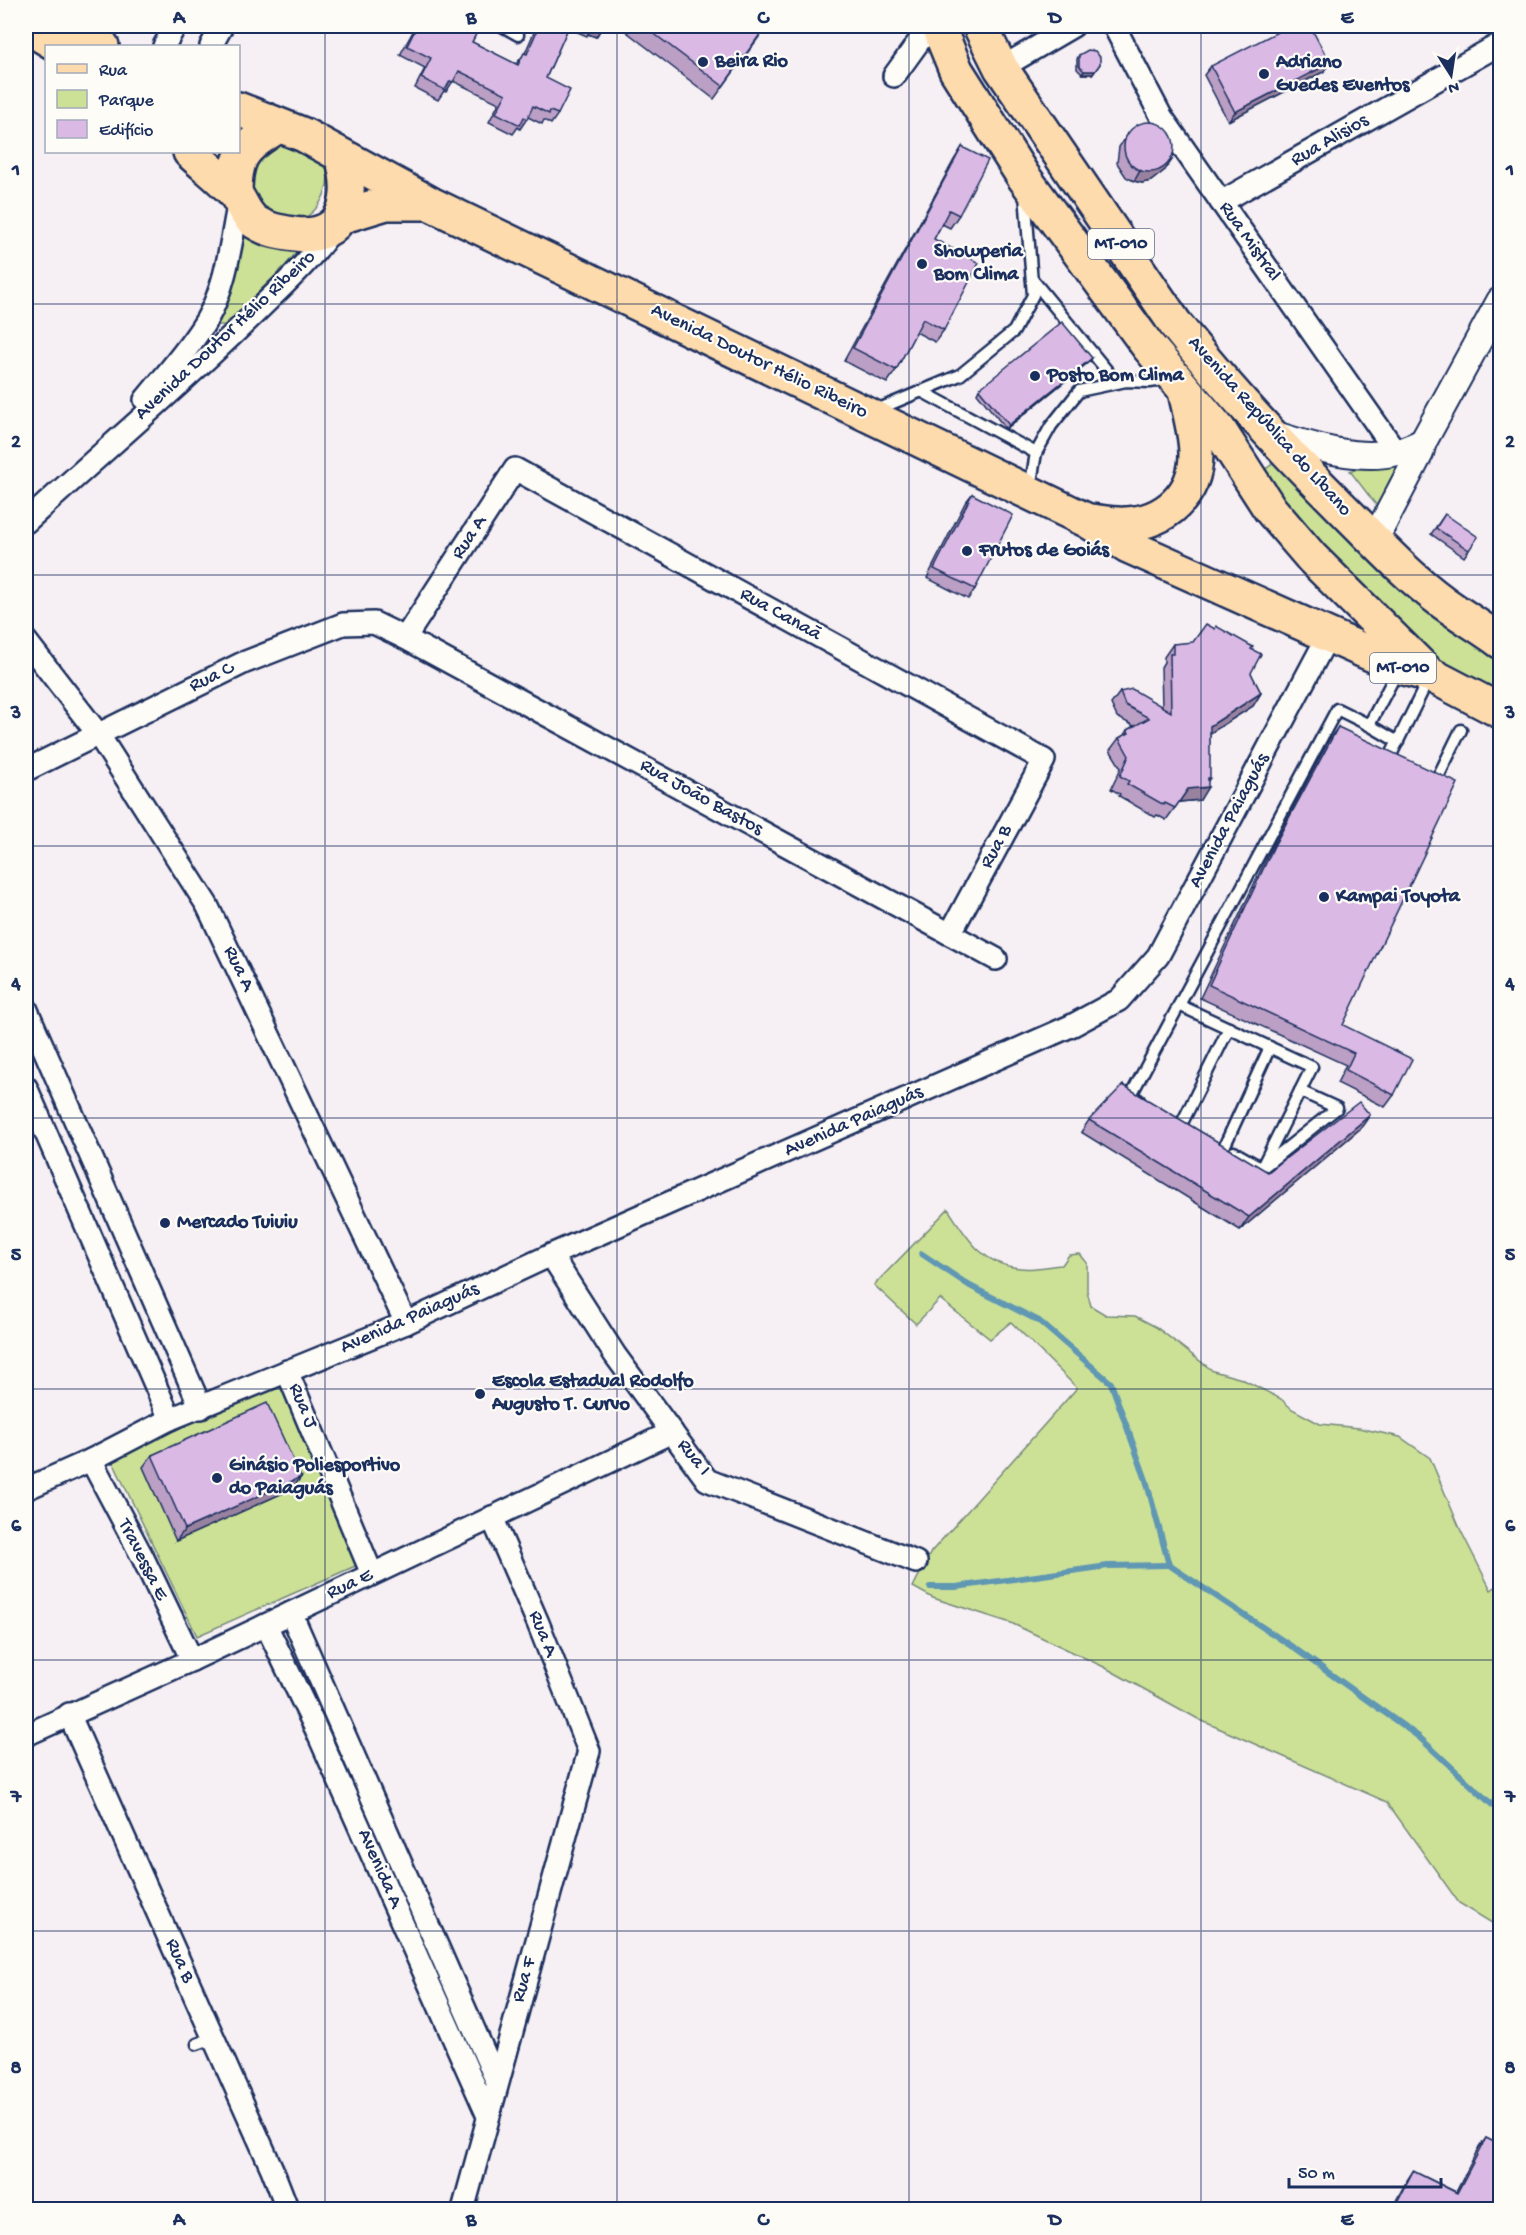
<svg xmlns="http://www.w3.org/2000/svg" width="1526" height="2235" viewBox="0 0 1526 2235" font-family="'Gochi Hand',sans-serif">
  <rect width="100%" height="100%" fill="#f6eff3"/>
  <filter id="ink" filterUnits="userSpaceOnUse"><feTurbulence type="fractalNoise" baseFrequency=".0167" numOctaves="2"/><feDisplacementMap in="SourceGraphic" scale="12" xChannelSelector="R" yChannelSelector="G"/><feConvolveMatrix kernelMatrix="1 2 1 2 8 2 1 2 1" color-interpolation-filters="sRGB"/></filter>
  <g filter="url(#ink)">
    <g fill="#cce196" stroke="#74887a" stroke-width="1.5">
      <path d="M287 139C295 144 318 154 323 161 337 182 317 222 291 221 282 220 264 211 256 207L246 171 251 159Z"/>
      <polygon points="248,234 300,248 285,266 225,325 218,325 216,319 238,264 244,237"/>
      <polygon points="1405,455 1380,510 1350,471"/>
      <polygon points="1284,456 1500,656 1500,694 1455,672 1394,625 1329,559 1260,473"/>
      <path d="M948 1209C967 1238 982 1265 1020 1268 1033 1270 1048 1266 1062 1265L1069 1255 1080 1254 1087 1263V1291L1091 1306 1106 1315 1135 1316 1156 1327 1213 1371 1242 1379 1281 1399 1292 1409 1320 1424 1359 1428 1400 1437 1430 1458 1461 1531 1491 1590 1500 1584V1928L1459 1903 1387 1802 1200 1720 1104 1667 1011 1623 933 1598 913 1587 931 1552 1077 1388 1011 1322 990 1339 940 1299 916 1324 874 1285Z"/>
      <polygon points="285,1382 362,1563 197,1636 111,1458"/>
    </g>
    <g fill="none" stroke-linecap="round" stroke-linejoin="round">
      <g stroke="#6097b3" stroke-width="6">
        <polyline points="922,1254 970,1286 1039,1321 1111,1383 1146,1480 1169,1565 1294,1648 1419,1737 1500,1812"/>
        <polyline points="930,1587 956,1587 1108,1566 1169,1565"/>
      </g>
      <g stroke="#1b2f5e" stroke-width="15">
        <g id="service">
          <polyline points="502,26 518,35"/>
          <polyline points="1032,279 1117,383"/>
          <polyline points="923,392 1036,453"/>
          <polyline points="874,411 960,375 1014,331 1033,295 1025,194"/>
          <polyline points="1030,488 1036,453 1051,426 1079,391 1126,381 1150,382 1170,379"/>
          <polyline points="1369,725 1398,742"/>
          <polyline points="1394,761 1389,759 1429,678"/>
          <polyline points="1430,779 1436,781 1461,730"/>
          <polyline points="1179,1005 1312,1067 1264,1163"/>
          <polyline points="1139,1100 1131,1095 1337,709 1369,725 1398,670"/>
          <polyline points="1182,1123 1229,1028"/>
          <polyline points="1224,1147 1270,1047"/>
          <polyline points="1234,1152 1262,1168 1337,1108 1300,1091"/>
          <polyline points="197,2044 213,2038"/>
        </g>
      </g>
      <g stroke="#1b2f5e" stroke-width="26">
        <g id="minor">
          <polyline points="1114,26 1161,116 1396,452"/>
          <polyline points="164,46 175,26"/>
          <polyline points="211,46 222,26"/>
          <polyline points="1001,68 1073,26"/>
          <polyline points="894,76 930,26"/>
          <polyline points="1221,202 1500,44"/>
          <path d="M145 400C166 374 190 348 207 319 227 284 231 240 239 201"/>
          <path d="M26 522C100 454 178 388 251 317 280 288 311 261 334 227"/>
          <polyline points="405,638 515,469 1044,760 950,934"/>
          <polyline points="26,641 98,734 207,905 406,1323"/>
          <polyline points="26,770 243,663 343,624 374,623 405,638 996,959"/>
          <polyline points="26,1008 201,1408"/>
          <polyline points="26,1087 170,1419"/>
          <polyline points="551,1255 615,1355 707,1480 916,1562"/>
          <polyline points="287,1371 372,1574"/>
          <polyline points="91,1460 143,1558 192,1660"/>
          <polyline points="26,1489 91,1460 170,1419 406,1323 551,1255 1073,1025 1119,1000 1158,956 1328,636"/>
          <polyline points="291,1613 497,2082"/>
          <polyline points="266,1625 315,1727 488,2116"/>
          <polyline points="69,1714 272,2169 288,2210"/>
          <polyline points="26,1735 192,1660 672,1432"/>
          <polyline points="463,2210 589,1751 538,1623 492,1517"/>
        </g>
      </g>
      <g stroke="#1b2f5e" stroke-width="30">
        <g id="tertiary">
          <path d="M1269 433C1308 445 1356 462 1397 452 1406 450 1415 446 1423 442"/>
          <polyline points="1374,541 1420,453 1423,442 1500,301"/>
        </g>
      </g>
      <g stroke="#1b2f5e" stroke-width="38">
        <g id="primary">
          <polyline points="26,26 59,46"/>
          <polyline points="59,26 102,46"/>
          <polyline points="938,26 956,70 1023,176 1148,346 1219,430 1270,509 1312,558 1428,673"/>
          <path d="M980 26 1001 68 1176 325C1227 389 1283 449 1341 507 1374 540 1406 575 1444 603 1462 616 1482 628 1500 641"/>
          <polyline points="238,109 304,135 431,204 1088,521 1128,546 1400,667 1431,675 1500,711"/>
          <path d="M190 152C204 165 221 178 234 192 242 202 244 214 255 222 267 230 280 232 294 234 347 241 354 197 342 156"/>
          <path d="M235 193C235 153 245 147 278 126"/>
          <polyline points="343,216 386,203 426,203"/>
          <path d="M1089 521C1101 522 1114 525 1126 524 1165 522 1196 495 1196 454 1196 434 1189 411 1185 391"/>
        </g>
      </g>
      <use href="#service" stroke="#fdfcf7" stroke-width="10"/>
      <use href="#minor" stroke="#fdfcf7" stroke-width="21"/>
      <use href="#tertiary" stroke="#fdfcf7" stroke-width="26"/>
      <use href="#primary" stroke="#fedbac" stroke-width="33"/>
    </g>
    <g fill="#bb9fc5" stroke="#1b2f5e" stroke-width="1.5">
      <polygon points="416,26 435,26 442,29 444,26 480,26 472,42 516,64 525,53 535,30 532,29 533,26 603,26 596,37 588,34 587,36 568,28 546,78 558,114 551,124 544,120 542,124 528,117 520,129 518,127 513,134 489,122 499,103 453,81 446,92 444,91 438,100 415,88 425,68 400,55"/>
      <polygon points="619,26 767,26 714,99"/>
      <polygon points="1079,55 1100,64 1093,74 1082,74 1077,69 1077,59"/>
      <polygon points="1211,66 1323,72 1228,121 1204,75"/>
      <polygon points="1126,137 1165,170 1151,181 1142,183 1134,181 1126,177 1117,163 1119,147"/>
      <polygon points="962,147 959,215 950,228 942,224 934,239 944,330 935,342 916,332 896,370 887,383 844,361 954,160"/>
      <polygon points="1092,358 1090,361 1006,429 977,393 979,389"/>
      <polygon points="972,494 975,589 968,599 927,578 965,503"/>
      <polygon points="1445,514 1469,550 1464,557 1431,534"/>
      <polygon points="1173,644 1251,649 1251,673 1261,693 1253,706 1210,733 1208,780 1200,800 1179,802 1166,820 1157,815 1155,817 1119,796 1120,794 1111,789 1121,768 1110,750 1119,738 1124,735 1127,730 1134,726 1117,717 1111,704 1120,692 1162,707 1161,667 1164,662 1164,657"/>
      <polygon points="1338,727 1343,1025 1394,1095 1385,1107 1337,1083 1346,1065 1200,998 1266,859 1329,740"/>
      <polygon points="1089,1120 1268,1172 1361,1128 1240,1230 1081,1132"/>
      <polygon points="152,1455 301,1477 292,1489 176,1541 143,1467"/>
      <polygon points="1500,2132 1500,2210 1391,2210 1406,2182 1413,2171 1456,2192 1478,2149 1486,2138 1493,2142"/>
    </g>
    <g fill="#9982a0" stroke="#1b2f5e" stroke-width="1.5">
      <polygon points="534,26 538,26 535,30 532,29"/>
      <polygon points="593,26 598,26 602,27 596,37 588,34"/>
      <polygon points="1330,63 1323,72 1228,121 1235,112"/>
      <polygon points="1084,71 1095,71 1093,74 1082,74"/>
      <polygon points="1172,160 1165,170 1151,181 1142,183 1134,181 1140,171"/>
      <polygon points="1092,358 1090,361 1006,429 1009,425"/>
      <polygon points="1261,693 1253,706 1201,739 1210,726"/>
      <polygon points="1208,778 1210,778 1203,788 1208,787 1200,800 1179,802 1188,789"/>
      <polygon points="1370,1115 1361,1128 1240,1230 1249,1217"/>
      <polygon points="301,1477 292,1489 176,1541 185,1529"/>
    </g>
    <g fill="#dab9e5" stroke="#1b2f5e" stroke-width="1.5">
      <polygon points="417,26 435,26 443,30 446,26 480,26 472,42 518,65 524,53 527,54 539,26 569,26 546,78 570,90 558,114 550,111 549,114 533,106 527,119 524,117 520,125 496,113 506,94 459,71 453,82 450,81 445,90 421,78 431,58 407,46"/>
      <polygon points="644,26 766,26 723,86"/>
      <polygon points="1289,26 1310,26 1330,63 1235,112 1211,66"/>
      <polygon points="1088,50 1095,51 1100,57 1100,64 1095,71 1084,71 1079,66 1079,55"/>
      <circle cx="1149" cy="147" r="25"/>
      <polygon points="962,147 988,160 959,215 949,210 934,239 979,263 944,330 923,319 896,370 853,348"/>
      <polygon points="1062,322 1092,358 1009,425 979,389"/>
      <polygon points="972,494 1013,515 975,589 934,569"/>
      <polygon points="1445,514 1478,537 1469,550 1436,528"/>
      <polygon points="1206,624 1215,629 1216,626 1253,647 1251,649 1261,654 1251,673 1261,693 1210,726 1210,778 1208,778 1208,787 1188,789 1175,808 1165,803 1164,805 1127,784 1129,781 1120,776 1129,756 1119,738 1129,733 1127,730 1149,718 1125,705 1120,692 1132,689 1171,712 1170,654 1173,654 1173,644 1193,642"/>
      <polygon points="1338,727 1458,783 1343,1025 1412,1059 1394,1095 1346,1070 1354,1053 1209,985 1274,846"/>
      <polygon points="1123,1085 1268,1172 1359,1102 1370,1115 1249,1217 1089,1120"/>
      <polygon points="267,1403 301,1477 185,1529 152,1455"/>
      <polygon points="1500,2132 1500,2210 1393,2210 1413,2171 1457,2193 1486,2138 1494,2142"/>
    </g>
  </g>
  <path fill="none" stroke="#1b2f5e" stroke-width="1.5" stroke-opacity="0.55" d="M325 26V2210M617 26V2210M909 26V2210M1201 26V2210M26 304H1500M26 575H1500M26 846H1500M26 1118H1500M26 1389H1500M26 1660H1500M26 1931H1500"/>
  <g fill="#1b2f5e" stroke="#fdfcf7" stroke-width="2">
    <circle cx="703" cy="62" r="6"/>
    <circle cx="1264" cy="74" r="6"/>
    <circle cx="922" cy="264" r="6"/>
    <circle cx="1035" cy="376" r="6"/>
    <circle cx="967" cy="551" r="6"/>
    <circle cx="1324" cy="897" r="6"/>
    <circle cx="165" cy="1223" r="6"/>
    <circle cx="480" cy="1394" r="6"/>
    <circle cx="217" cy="1478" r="6"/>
  </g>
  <g text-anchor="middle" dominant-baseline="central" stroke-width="4.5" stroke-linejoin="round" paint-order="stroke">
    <g fill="#fdfcf7" stroke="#5f6c8c" stroke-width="1.5">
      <rect x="1088" y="229" width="66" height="30" rx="4.5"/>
      <rect x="1370" y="653" width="66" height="30" rx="4.5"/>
    </g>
    <g font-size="18" font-weight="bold" fill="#1b2f5e">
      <text x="1121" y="244">MT-010</text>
      <text x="1403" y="668">MT-010</text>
    </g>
    <g font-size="20" font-weight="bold" fill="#1b2f5e" stroke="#fdfcf7" text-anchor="start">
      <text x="715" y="62">Beira Rio</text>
      <text x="1276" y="63">Adriano<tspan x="1276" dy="23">Guedes Eventos</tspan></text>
      <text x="934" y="252">Showperia<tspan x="934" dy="23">Bom Clima</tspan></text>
      <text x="1047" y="376">Posto Bom Clima</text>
      <text x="979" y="551">Frutos de Goiás</text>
      <text x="1336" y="897">Kampai Toyota</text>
      <text x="177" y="1223">Mercado Tuiuiu</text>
      <text x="492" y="1382">Escola Estadual Rodolfo<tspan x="492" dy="23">Augusto T. Curvo</tspan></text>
      <text x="229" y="1466">Ginásio Poliesportivo<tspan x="229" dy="23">do Paiaguás</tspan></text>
    </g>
    <g font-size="20" fill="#1b2f5e" stroke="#fdfcf7">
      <text transform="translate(1330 141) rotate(-30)">Rua Alisios</text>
      <text transform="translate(1249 242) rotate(55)">Rua Mistral</text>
      <text transform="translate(226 336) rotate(-43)">Avenida Doutor Hélio Ribeiro</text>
      <text transform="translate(759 362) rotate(26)">Avenida Doutor Hélio Ribeiro</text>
      <text transform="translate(1269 427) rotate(48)">Avenida República do Líbano</text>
      <text transform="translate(470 538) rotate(-57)">Rua A</text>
      <text transform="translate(780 615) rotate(29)">Rua Canaã</text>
      <text transform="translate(212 678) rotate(-26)">Rua C</text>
      <text transform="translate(701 798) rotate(29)">Rua João Bastos</text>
      <text transform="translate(1230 821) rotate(-62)">Avenida Paiaguás</text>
      <text transform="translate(997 847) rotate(-62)">Rua B</text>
      <text transform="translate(238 969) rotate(64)">Rua A</text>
      <text transform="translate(854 1122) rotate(-24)">Avenida Paiaguás</text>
      <text transform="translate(410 1319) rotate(-24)">Avenida Paiaguás</text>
      <text transform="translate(302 1406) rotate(67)">Rua J</text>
      <text transform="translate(693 1458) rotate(51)">Rua I</text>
      <text transform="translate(142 1560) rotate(63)">Travessa E</text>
      <text transform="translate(350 1585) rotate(-25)">Rua E</text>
      <text transform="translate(542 1634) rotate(68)">Rua A</text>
      <text transform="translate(379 1869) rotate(66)">Avenida A</text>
      <text transform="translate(179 1961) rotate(66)">Rua B</text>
      <text transform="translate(525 1980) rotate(-74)">Rua F</text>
    </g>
  </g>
  <rect width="1526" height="2235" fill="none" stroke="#fdfcf7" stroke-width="66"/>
  <rect x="45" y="45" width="195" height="108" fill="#fdfcf7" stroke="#a3aaba" stroke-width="1.5"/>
  <rect x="57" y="64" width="30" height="9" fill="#fedbac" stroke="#a3aaba" stroke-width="1.5"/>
  <text x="99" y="75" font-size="18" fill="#1b2f5e">Rua</text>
  <rect x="57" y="90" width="30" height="18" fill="#cce196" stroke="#a3aaba" stroke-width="1.5"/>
  <text x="99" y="105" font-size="18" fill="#1b2f5e">Parque</text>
  <rect x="57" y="120" width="30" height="18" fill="#dab9e5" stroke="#a3aaba" stroke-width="1.5"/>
  <text x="99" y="135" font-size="18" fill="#1b2f5e">Edifício</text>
  <g transform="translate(1451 75) rotate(168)" stroke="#fdfcf7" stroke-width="4.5" paint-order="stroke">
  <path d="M0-4.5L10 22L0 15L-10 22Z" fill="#1b2f5e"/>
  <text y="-9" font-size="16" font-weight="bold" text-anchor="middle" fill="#1b2f5e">N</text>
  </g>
  <path d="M1289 2178v9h152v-9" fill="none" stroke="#1b2f5e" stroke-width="3"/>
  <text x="1298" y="2178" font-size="18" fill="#1b2f5e" stroke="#fdfcf7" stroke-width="4.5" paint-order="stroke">50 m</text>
  <rect x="33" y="33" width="1460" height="2169" fill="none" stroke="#1b2f5e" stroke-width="2"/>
  <g font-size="20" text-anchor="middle" font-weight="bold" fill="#1b2f5e">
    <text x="179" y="23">A</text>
    <text x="471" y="23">B</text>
    <text x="763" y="23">C</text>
    <text x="1055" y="23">D</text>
    <text x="1347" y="23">E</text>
    <text x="16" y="175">1</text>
    <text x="1510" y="175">1</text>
    <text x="16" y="447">2</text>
    <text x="1510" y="447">2</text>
    <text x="16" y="718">3</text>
    <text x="1510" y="718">3</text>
    <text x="16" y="989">4</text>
    <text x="1510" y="989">4</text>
    <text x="16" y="1260">5</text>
    <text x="1510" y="1260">5</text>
    <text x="16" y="1531">6</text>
    <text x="1510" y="1531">6</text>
    <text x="16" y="1802">7</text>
    <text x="1510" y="1802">7</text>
    <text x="16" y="2073">8</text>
    <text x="1510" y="2073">8</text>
    <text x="179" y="2225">A</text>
    <text x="471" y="2225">B</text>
    <text x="763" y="2225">C</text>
    <text x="1055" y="2225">D</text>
    <text x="1347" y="2225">E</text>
  </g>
</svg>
